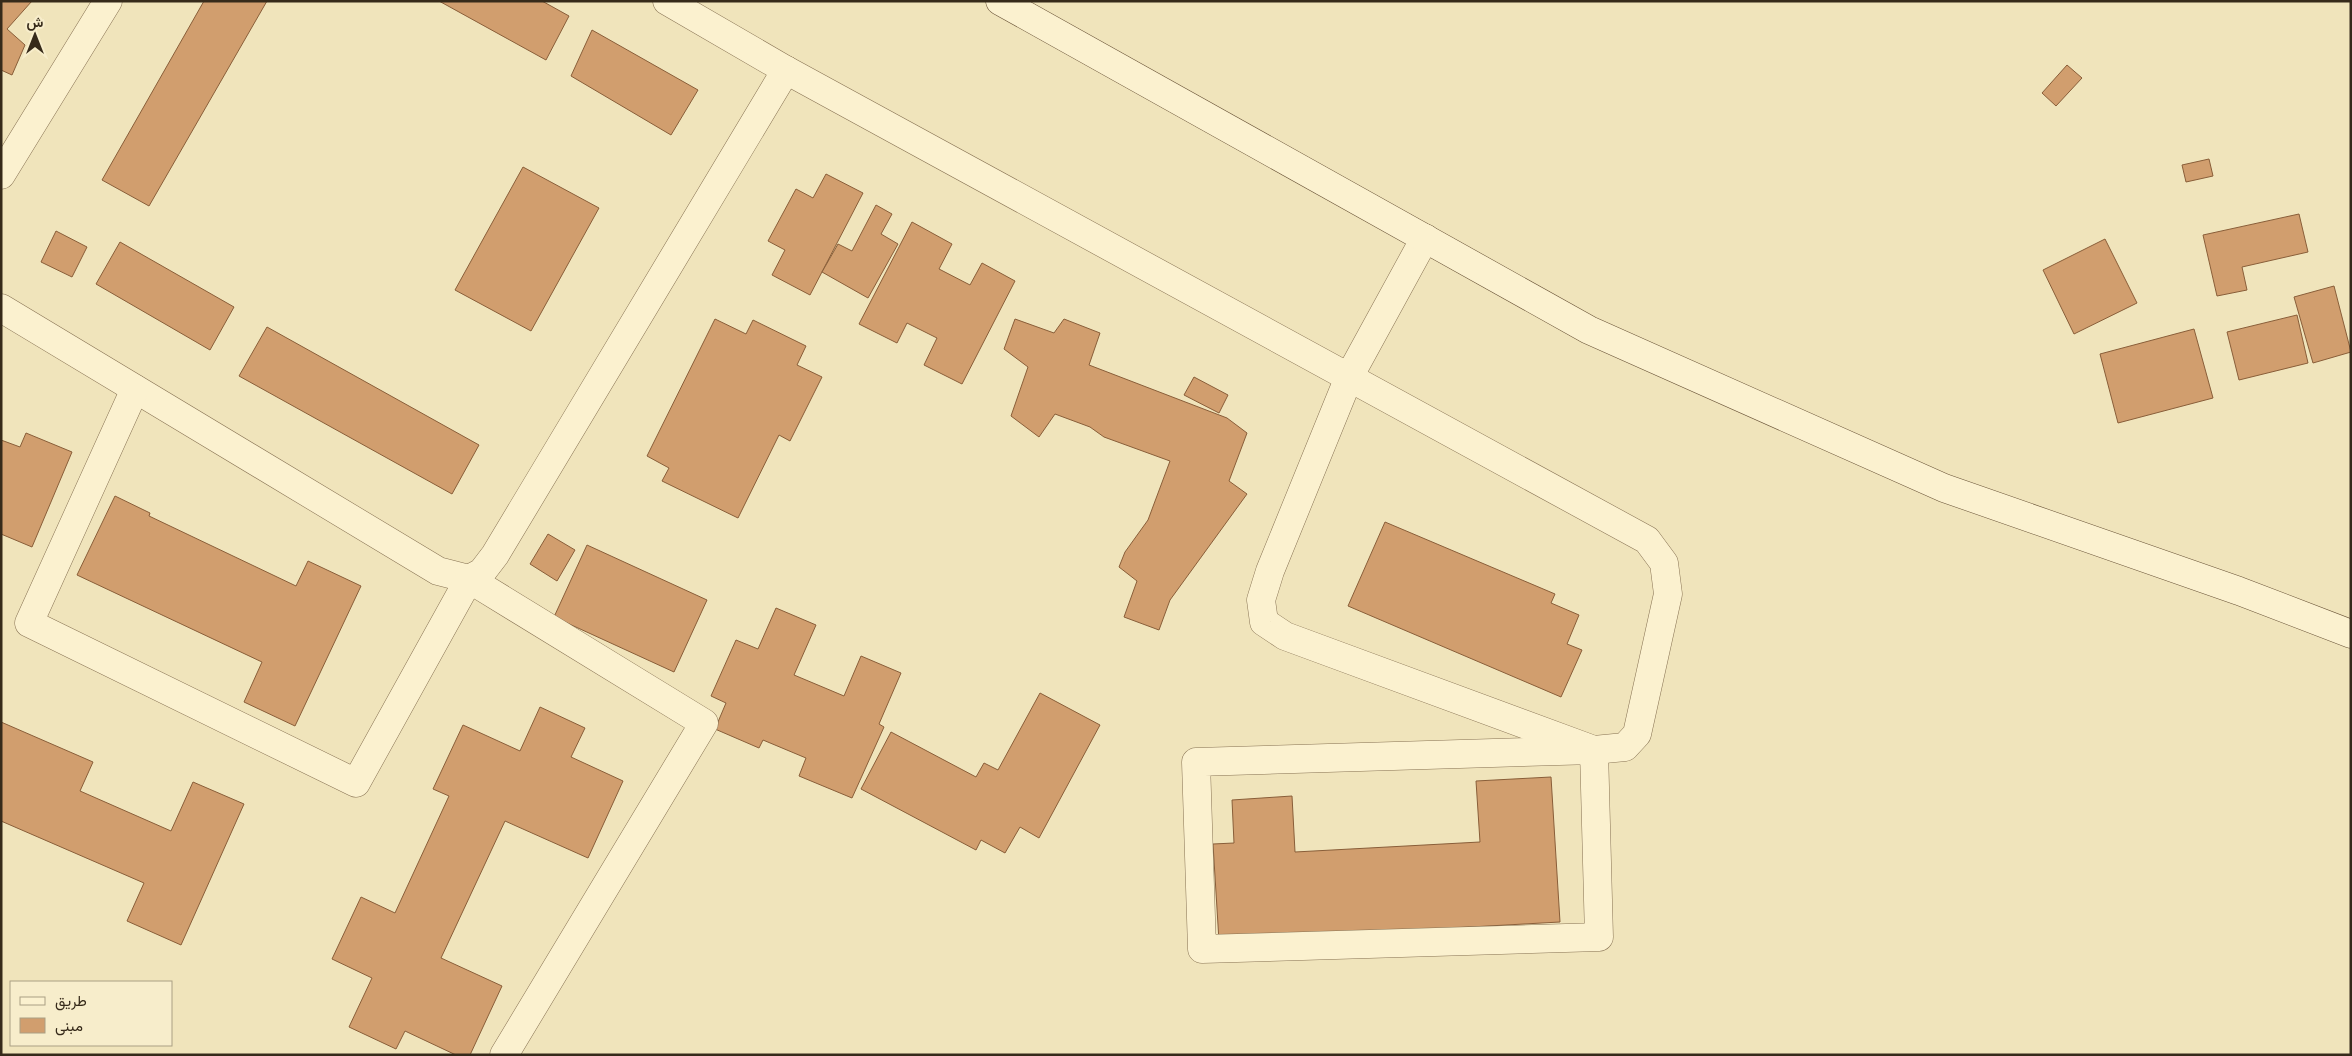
<svg xmlns="http://www.w3.org/2000/svg" width="2352" height="1056" viewBox="0 0 2352 1056" font-family="Lora,Vazirmatn,serif">
  <rect width="100%" height="100%" fill="#f0e4bb"/>
  <g fill="#d19e6e" stroke="#895e39">
    <polygon points="1,1 32,1 7,29 25,45 12,75 1,70"/>
    <polygon points="204,1 267,1 149,206 102,180"/>
    <polygon points="439,1 542,1 569,16 546,60"/>
    <polygon points="592,30 698,90 671,135 571,76"/>
    <polygon points="2067,65 2082,78 2056,106 2042,93"/>
    <polygon points="2209,159 2213,176 2186,182 2182,165"/>
    <polygon points="523,167 599,208 531,331 455,290"/>
    <polygon points="826,174 863,193 810,295 772,275 785,250 768,241 796,189 813,198"/>
    <polygon points="876,205 892,214 881,234 898,244 868,298 822,272 838,244 852,251"/>
    <polygon points="2299,214 2308,252 2242,267 2247,290 2217,296 2203,235"/>
    <polygon points="912,222 952,244 939,269 970,285 982,263 1015,281 962,384 924,365 937,338 907,323 897,343 859,324"/>
    <polygon points="56,231 87,247 72,277 41,262"/>
    <polygon points="2105,239 2137,303 2074,334 2043,270"/>
    <polygon points="120,242 234,307 210,350 96,284"/>
    <polygon points="2334,286 2351,352 2313,363 2294,297"/>
    <polygon points="2297,315 2308,363 2239,380 2227,332"/>
    <polygon points="715,319 746,334 753,320 806,346 797,365 822,377 790,441 779,435 738,518 662,481 669,468 647,456"/>
    <polygon points="1015,319 1054,333 1064,319 1100,333 1089,365 1227,418 1247,433 1229,481 1247,494 1170,600 1159,630 1124,617 1137,581 1119,567 1125,552 1148,520 1170,461 1104,437 1090,427 1055,414 1039,437 1011,416 1028,367 1004,349"/>
    <polygon points="267,327 479,445 452,494 239,376"/>
    <polygon points="2194,329 2213,398 2118,423 2100,354"/>
    <polygon points="1194,377 1228,395 1219,413 1184,395"/>
    <polygon points="26,433 72,452 32,547 1,534 1,440 20,447"/>
    <polygon points="115,496 150,513 149,516 296,586 308,561 361,586 295,726 244,702 262,662 77,575"/>
    <polygon points="1385,522 1555,594 1551,603 1579,615 1567,644 1582,650 1561,697 1348,606"/>
    <polygon points="548,534 575,550 557,581 530,564"/>
    <polygon points="587,545 707,600 674,672 554,617"/>
    <polygon points="776,608 816,625 794,675 844,696 861,656 901,673 879,724 884,727 852,798 799,776 806,758 763,740 759,748 715,729 726,703 711,696 736,640 758,649"/>
    <polygon points="1040,693 1100,725 1039,838 1020,827 1005,853 981,840 976,850 861,789 891,732 976,777 984,763 998,770"/>
    <polygon points="540,707 585,728 571,757 623,781 588,858 505,821 441,958 502,986 470,1055 456,1055 405,1031 396,1049 349,1027 372,978 332,959 361,897 395,913 449,796 433,789 463,725 520,751"/>
    <polygon points="1,722 93,762 80,791 171,831 193,782 244,804 181,945 127,921 144,883 1,821"/>
    <polygon points="1551,777 1560,922 1219,941 1213,844 1234,843 1232,800 1292,796 1295,852 1480,842 1476,781"/>
  </g>
  <g fill="none" stroke-linecap="round" stroke-linejoin="round">
    <g stroke="#887354" stroke-width="29">
      <g id="street">
        <polyline points="667,1 786,70 1647,540 1664,563 1668,594 1637,734 1625,747 1594,750 1285,636 1264,622 1261,600 1270,571 1349,377 1425,238"/>
        <polyline points="1,175 108,1"/>
        <polyline points="1,308 438,571 469,579 482,572 495,555 786,70"/>
        <polyline points="135,389 29,623 356,783 469,579 704,723 504,1055"/>
        <polygon points="1594,750 1599,937 1202,949 1196,762"/>
      </g>
    </g>
    <g stroke="#6a5438" stroke-width="29">
      <polyline id="secondary" points="1000,1 1589,330 1944,488 2239,591 2351,634"/>
    </g>
    <use href="#street" stroke="#fbf1cf" stroke-width="28"/>
    <use href="#secondary" stroke="#fbf1cf" stroke-width="28"/>
  </g>
  <rect width="2352" height="1056" fill="none" stroke="#362a1a" stroke-width="5"/>
  <rect x="10" y="981" width="162" height="65" fill="#f7edcb" stroke="#aa9f84"/>
  <rect x="20" y="997" width="25" height="8" fill="#fbf1cf" stroke="#aa9f84"/>
  <text x="55" y="1006" font-size="15" fill="#362a1a">طريق</text>
  <rect x="20" y="1018" width="25" height="15" fill="#d19e6e" stroke="#aa9f84"/>
  <text x="55" y="1031" font-size="15" fill="#362a1a">مبنى</text>
  <g transform="translate(35 35)" stroke="#f7edcb" stroke-width="4" paint-order="stroke">
  <path d="M0-4L9 19L0 12L-9 19Z" fill="#362a1a"/>
  <text y="-8" font-size="14" font-weight="bold" text-anchor="middle" fill="#362a1a">ش</text>
  </g>
</svg>
